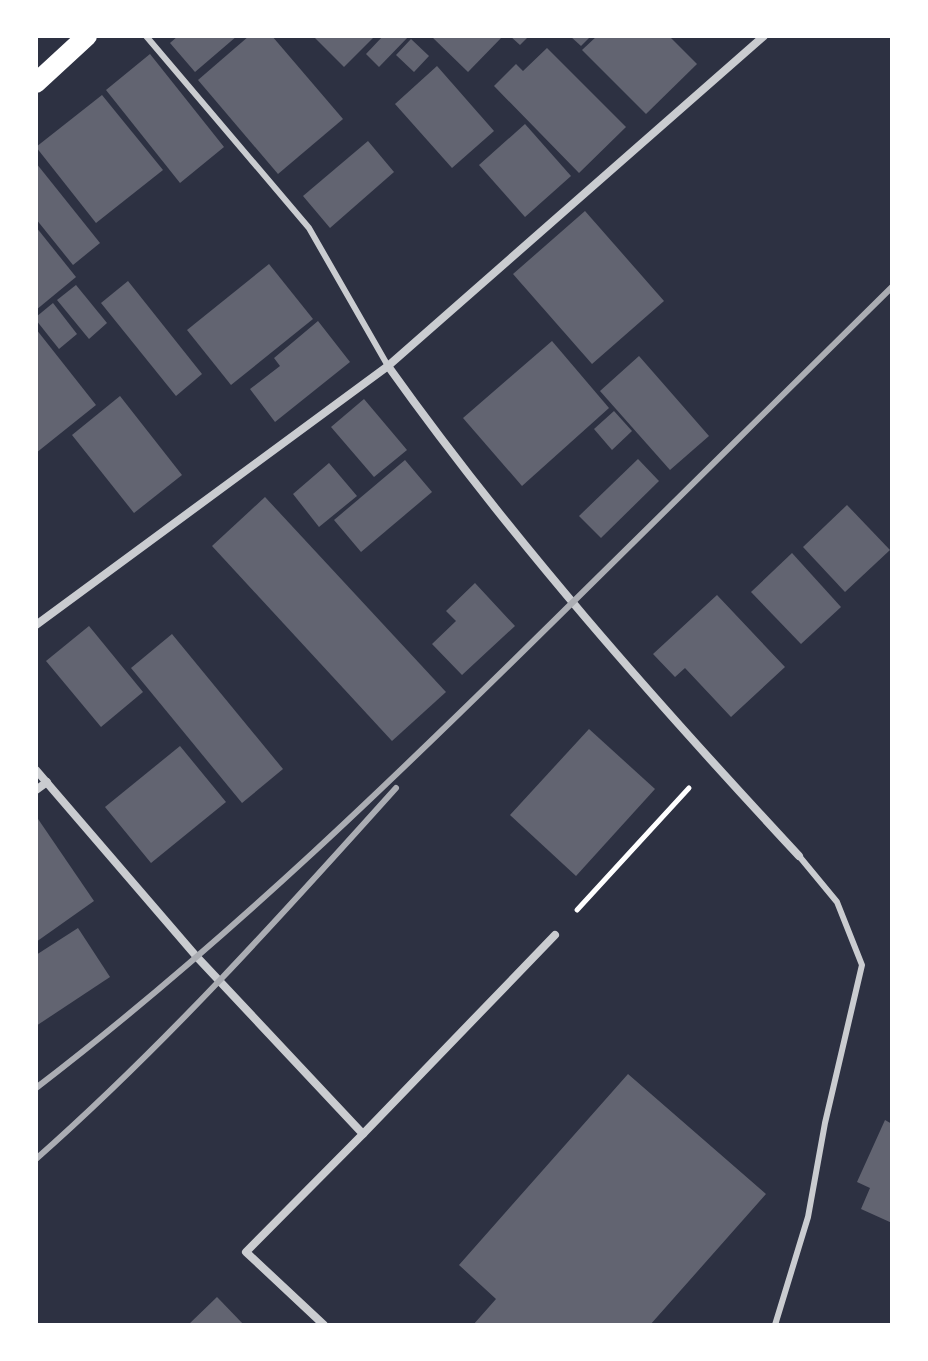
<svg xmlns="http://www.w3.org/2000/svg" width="928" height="1361" viewBox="0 0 928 1361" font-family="'Open Sans',sans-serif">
  <rect width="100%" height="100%" fill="#2d3142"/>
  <g fill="#626471">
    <polygon points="178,36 237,36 195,72 170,43"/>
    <polygon points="249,36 272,36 343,119 278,174 198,80"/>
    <polygon points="313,36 375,36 344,67"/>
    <polygon points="383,36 409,36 379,67 366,54"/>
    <polygon points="431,36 503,36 468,72"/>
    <polygon points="510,36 529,36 520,45"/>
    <polygon points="570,36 591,36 581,46"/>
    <polygon points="597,36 669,36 697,64 646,114 582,50"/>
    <polygon points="411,39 429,56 414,72 396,55"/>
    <polygon points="547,48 626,127 579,173 494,86 516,64 523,71"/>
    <polygon points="150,54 224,147 180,183 106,90"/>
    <polygon points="437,66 494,131 452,168 395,104"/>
    <polygon points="102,95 163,170 96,223 36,147"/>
    <polygon points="525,124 571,176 525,217 479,165"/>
    <polygon points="368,141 394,172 330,228 303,196"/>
    <polygon points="36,163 100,243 73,265 36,219"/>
    <polygon points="585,211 664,301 592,364 513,274"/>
    <polygon points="36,227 76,277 36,310"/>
    <polygon points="269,264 313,319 231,385 187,330"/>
    <polygon points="128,281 202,374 176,396 101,303"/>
    <polygon points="76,285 107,323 89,339 57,300"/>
    <polygon points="53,303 77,334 59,349 36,320 36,317"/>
    <polygon points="318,321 350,362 275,422 250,389 280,366 274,358"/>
    <polygon points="36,329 96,405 36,453"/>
    <polygon points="552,341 609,408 522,486 463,418"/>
    <polygon points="639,356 709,436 670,470 600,391"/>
    <polygon points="120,396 182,475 134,513 72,435"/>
    <polygon points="364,399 407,450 374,477 331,427"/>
    <polygon points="614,411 632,431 612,450 594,429"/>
    <polygon points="638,459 659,481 601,538 579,516"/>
    <polygon points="405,460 432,492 361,552 334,520"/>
    <polygon points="329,463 357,496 319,527 293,494"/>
    <polygon points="265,497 446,692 392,741 212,546"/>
    <polygon points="847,505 890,550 845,592 803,547"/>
    <polygon points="792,553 841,607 801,644 751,592"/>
    <polygon points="475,583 515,626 462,675 432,644 456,621 446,611"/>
    <polygon points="717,595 785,667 731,717 685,668 675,677 653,654"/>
    <polygon points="89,626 143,692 101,727 46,661"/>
    <polygon points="172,634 283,769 242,803 131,668"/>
    <polygon points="589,729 655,789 576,876 510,815"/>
    <polygon points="180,746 226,802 151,863 105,807"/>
    <polygon points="36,816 94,901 36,942"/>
    <polygon points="78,928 110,977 36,1026 36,955"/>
    <polygon points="628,1074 766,1194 650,1325 473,1325 496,1299 459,1265"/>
    <polygon points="885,1120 892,1124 892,1223 861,1209 870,1188 857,1182"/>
    <polygon points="217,1297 244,1325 188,1325"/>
  </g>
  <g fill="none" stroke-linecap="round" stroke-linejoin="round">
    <polyline stroke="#fff" stroke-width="5" points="577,910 689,788"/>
    <g stroke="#caccd0" stroke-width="6">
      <polyline points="146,36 309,228 388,366"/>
      <polyline points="775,1325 808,1217 825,1123 862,965 837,902 799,856"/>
    </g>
    <g stroke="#caccd0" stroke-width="8">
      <path d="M388 366C512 540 654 700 799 856"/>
      <polyline points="36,625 388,366 764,36"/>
      <polyline points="36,770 196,956 363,1134 246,1252 324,1325"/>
      <polyline points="36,790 47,782"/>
      <polyline points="363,1134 555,935"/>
    </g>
    <polyline stroke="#fff" stroke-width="20" points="36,83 87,36"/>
    <g stroke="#abadb3" stroke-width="6">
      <path d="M36 1088C228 941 402 771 574 601 680 496 786 392 892 287"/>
      <path d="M36 1159C165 1045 281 916 396 788"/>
    </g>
  </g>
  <rect width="928" height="1361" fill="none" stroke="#ffffff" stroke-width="76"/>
</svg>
